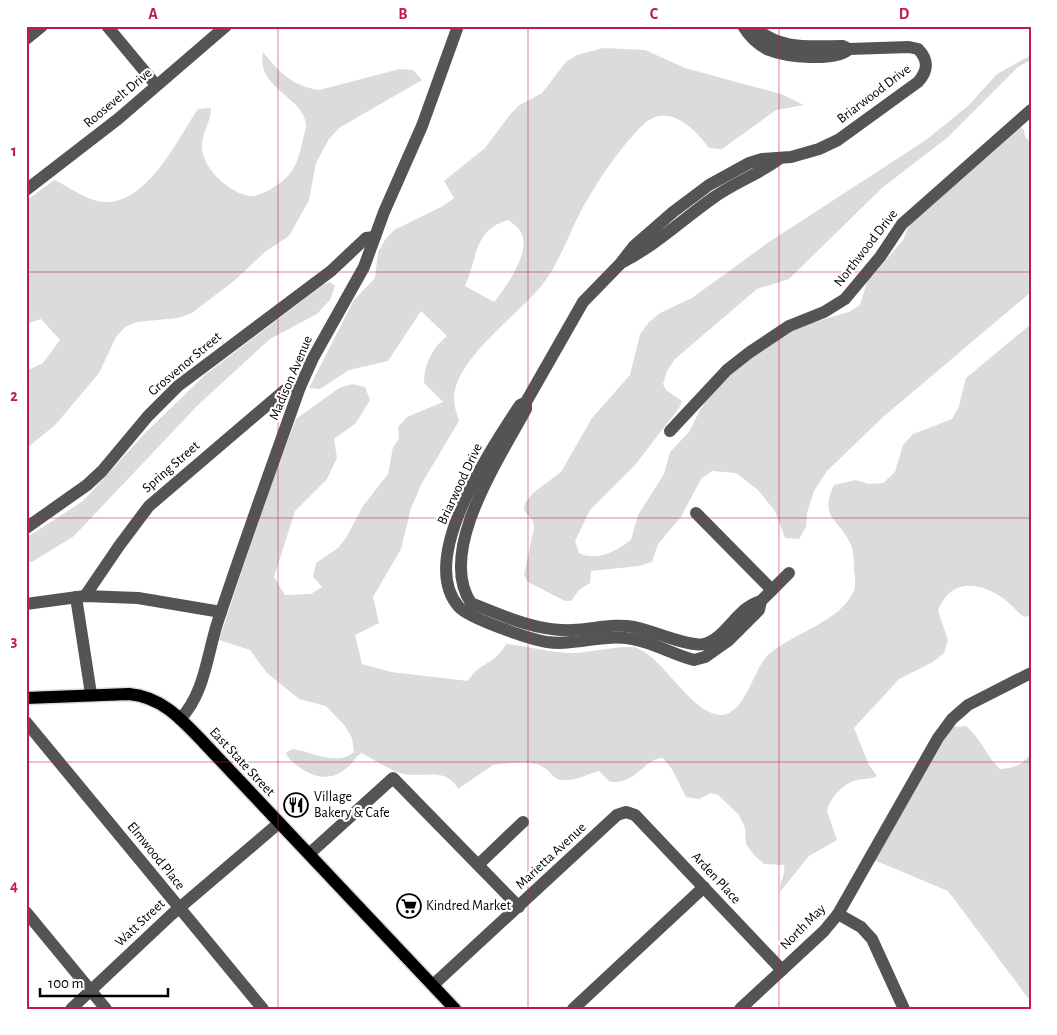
<svg xmlns="http://www.w3.org/2000/svg" width="1057" height="1035" viewBox="0 0 1057 1035" font-family="'Alegreya Sans',sans-serif">
  <rect width="100%" height="100%" fill="#fff"/>
  <g fill="#dbdbdb" fill-rule="evenodd">
    <path d="M603 48 645 50 685 68 781 94 804 105 776 110 722 149 709 148C698 132 675 108 653 118 643 122 635 134 628 141 611 161 596 184 583 207 570 231 561 259 545 281 522 313 454 358 454 399 454 406 457 414 459 421L422 483 411 508 401 549 373 597 379 623 355 635 362 664 391 672 468 681C480 661 494 666 506 644 529 646 554 654 577 653 589 652 629 644 637 648 666 660 691 714 721 715 745 715 753 670 768 655 792 633 842 622 854 590 856 585 855 577 854 571 854 563 854 553 851 545 840 519 818 519 834 485L856 480 869 484 883 483 895 472 903 445 913 434 952 419 959 406 966 378 1031 324V615L1024 617C1017 612 1011 604 1004 599 979 581 950 578 938 611L948 640 944 653 933 662 899 679 854 728 869 765 877 776C870 780 865 778 857 780 844 783 830 797 827 811L837 840 809 856 780 892C779 882 786 875 784 865L764 864 754 855 746 844 745 828 739 815 718 795 711 793 699 799 686 797 672 769 663 758C644 758 638 784 610 782L599 771C588 774 574 782 561 780 553 779 550 770 543 767 531 760 507 763 493 765L458 789C445 764 419 781 397 772 386 767 373 760 362 753 356 756 355 760 351 764 337 779 320 781 302 769 295 764 289 761 286 753L292 749C311 751 337 767 354 752L352 738 345 726 326 706 299 699 267 673 250 650 219 640 269 488 296 419 339 388 352 384 365 387 370 400 356 423 334 439 337 458 327 479 295 511 274 577 285 595 311 594 322 587 313 577 316 563 338 548 346 538 363 506 388 474 393 447 399 439 398 427 407 417 443 402 424 383C424 364 432 348 447 336L421 311 388 361 349 370 320 389 309 388 354 300 375 278 378 252 385 240 394 230 443 206 454 198 444 181 485 148 509 116 518 106 542 93 566 62 577 55ZM508 220C515 225 521 229 523 238 528 255 505 289 494 302L465 286C478 258 473 230 508 220Z"/>
    <path d="M263 52C279 72 292 86 319 90L400 69 413 70 422 80 339 128 329 139 316 163 309 200 289 236 266 251 235 280 192 313 178 318 137 322 125 327 116 337 99 373 56 424 26 449V371L43 363 60 340 41 319 26 324V201L54 180C70 187 85 200 103 202 147 206 178 138 198 109L211 108C211 121 203 131 202 144 200 167 230 194 251 196 257 196 264 193 269 190 294 176 297 165 303 139 304 134 307 128 306 124 302 95 256 89 263 52Z"/>
    <path d="M1031 55V60L1018 67 948 137 882 188 789 279 757 289 675 359 667 371 663 384 666 390 682 401 679 408 635 465 590 510 575 541 579 553C597 562 616 551 631 540L638 515 664 474 670 452 689 432 700 410 716 387 746 357 797 327 849 312 860 305 867 282 903 240 910 222 1019 126 1024 130 1025 137 1031 142V292L883 417 827 471 814 491 807 513 806 527 799 539 785 538 775 511 758 490 736 473 712 471 701 479 681 517 658 544 652 562 639 566 591 571 590 583 579 590 571 601H565L528 582 524 575 534 528 533 521 524 510 525 503 533 493 561 472 592 418 630 375 640 334 649 322 660 313 692 298 769 242 926 140 968 106 997 74Z"/>
    <polygon points="330,282 335,286 330,300 317,314 270,339 198,405 74,536 32,562 26,561 26,538 83,501 147,431 205,375 323,285"/>
    <path d="M966 726C981 738 986 756 1000 769 1014 768 1023 765 1031 753V1002L948 891 874 860 952 727Z"/>
  </g>
  <g fill="none" stroke-linecap="round" stroke-linejoin="round">
    <g stroke="#dbdbdb" stroke-width="15">
      <path id="major" d="M26 698 129 694C163 697 183 721 205 744L455 1009"/>
    </g>
    <g stroke="#545454" stroke-width="12">
      <polyline points="107,26 156,85"/>
      <path d="M743 26C749 36 758 45 769 50 786 57 835 62 849 49"/>
      <path d="M754 26C778 51 811 46 843 46L849 49 909 47 918 49C929 60 928 71 918 82L838 140 819 149 791 157 762 159 749 163 709 185 673 212 634 246 620 264 583 302 526 402 520 405C492 448 416 559 459 607 470 619 530 639 547 642 574 646 599 635 626 638 649 640 671 654 694 660L705 657 729 640 759 610 761 601 789 573"/>
      <polyline points="26,39 42,26"/>
      <polyline points="26,190 118,119 226,26"/>
      <path d="M623 262C656 245 683 219 713 198 734 183 759 174 779 159"/>
      <path d="M526 405V409C501 456 436 551 471 603 503 616 538 632 573 630 594 629 614 623 634 627 651 630 690 648 704 644 726 639 737 607 761 601"/>
      <polyline points="670,431 727,370 750,352 789,326 824,312 845,299 880,257 902,224 1031,110"/>
      <polyline points="696,513 772,590"/>
      <polyline points="26,528 87,485 102,471 148,416 178,386 331,271 366,238 375,237"/>
      <polyline points="85,596 119,546 149,506 285,390 291,387 300,387"/>
      <polyline points="76,597 91,694"/>
      <polyline points="26,604 85,596 138,598 221,612"/>
      <path d="M180 719C204 695 207 656 217 624 243 545 272 466 300 387L313 358 364 267 384 212 422 126 458 26"/>
      <polyline points="26,722 263,1009"/>
      <polyline points="309,854 393,778 519,907"/>
      <polyline points="479,864 523,822"/>
      <polyline points="26,912 106,1009"/>
      <polyline points="838,914 861,927 872,939 904,1009"/>
      <polyline points="433,985 617,815 626,812 635,815 782,970"/>
      <polyline points="71,1009 171,915 279,823"/>
      <polyline points="573,1009 704,887"/>
      <polyline points="740,1009 824,931 838,914 938,738 952,719 968,705 1031,673"/>
    </g>
    <use href="#major" stroke="#000" stroke-width="12"/>
  </g>
  <path fill="none" stroke="#c2185b" stroke-width="1" stroke-opacity="0.55" d="M278 26V1009M528 26V1009M779 26V1009M26 272H1031M26 518H1031M26 762H1031"/>
  <defs>
    <g id="restaurant-ring" transform="scale(1.25)"><circle r="9.5" fill="#fff" stroke="#000" stroke-width="1.5"/><path d="M-5-6h1v4h1v-4h1v4h1v-4h1v5L-1.5 .5V6h-2V.5L-5-1ZM5-6V6H3V1.5H1.5Q1.5-4 5-6Z" fill="#000"/></g>
    <g id="supermarket-ring" transform="scale(1.25)"><circle r="9.5" fill="#fff" stroke="#000" stroke-width="1.5"/><path d="M-6-5.5h2.5l.6 2H6L4.5 2H-2.5L-4.4-4H-6ZM-1.5 3.2a1.3 1.3 0 1 0 .1 0ZM3 3.2a1.3 1.3 0 1 0 .1 0Z" fill="#000"/></g>
  </defs>
  <g fill-rule="evenodd">
    <use href="#restaurant-ring" x="296" y="805"/>
    <use href="#supermarket-ring" x="409" y="906"/>
  </g>
  <g text-anchor="middle" dominant-baseline="central" stroke-width="4.5" stroke-linejoin="round" paint-order="stroke">
    <g font-size="14" fill="#000" stroke="#fff">
      <text transform="translate(874 94) rotate(-37)">Briarwood Drive</text>
      <text transform="translate(118 98) rotate(-40)">Roosevelt Drive</text>
      <text transform="translate(866 248) rotate(-52)">Northwood Drive</text>
      <text transform="translate(185 364) rotate(-40)">Grosvenor Street</text>
      <text transform="translate(291 378) rotate(-67)">Madison Avenue</text>
      <text transform="translate(171 467) rotate(-41)">Spring Street</text>
      <text transform="translate(460 484) rotate(-65)">Briarwood Drive</text>
      <text transform="translate(242 762) rotate(47)">East State Street</text>
      <text transform="translate(156 856) rotate(51)">Elmwood Place</text>
      <text transform="translate(551 856) rotate(-43)">Marietta Avenue</text>
      <text transform="translate(716 878) rotate(47)">Arden Place</text>
      <text transform="translate(140 923) rotate(-43)">Watt Street</text>
      <text transform="translate(803 927) rotate(-45)">North May</text>
    </g>
    <g font-size="14" fill="#000" stroke="#fff" text-anchor="start">
      <text x="314" y="797">Village<tspan x="314" dy="16">Bakery &amp; Cafe</tspan></text>
      <text x="426" y="906">Kindred Market</text>
    </g>
  </g>
  <rect width="1057" height="1035" fill="none" stroke="#ffffff" stroke-width="55"/>
  <path d="M40 988v8h128v-8" fill="none" stroke="#000000" stroke-width="2.5"/>
  <text x="48" y="988" font-size="15" fill="#000000" stroke="#ffffff" stroke-width="4" paint-order="stroke">100 m</text>
  <rect x="28" y="28" width="1002" height="980" fill="none" stroke="#c2185b" stroke-width="2"/>
  <g font-size="16" text-anchor="middle" font-weight="bold" fill="#c2185b">
    <text x="153" y="19">A</text>
    <text x="403" y="19">B</text>
    <text x="654" y="19">C</text>
    <text x="904" y="19">D</text>
    <text x="14" y="156">1</text>
    <text x="14" y="401">2</text>
    <text x="14" y="646">3</text>
    <text x="14" y="891">4</text>
  </g>
</svg>
